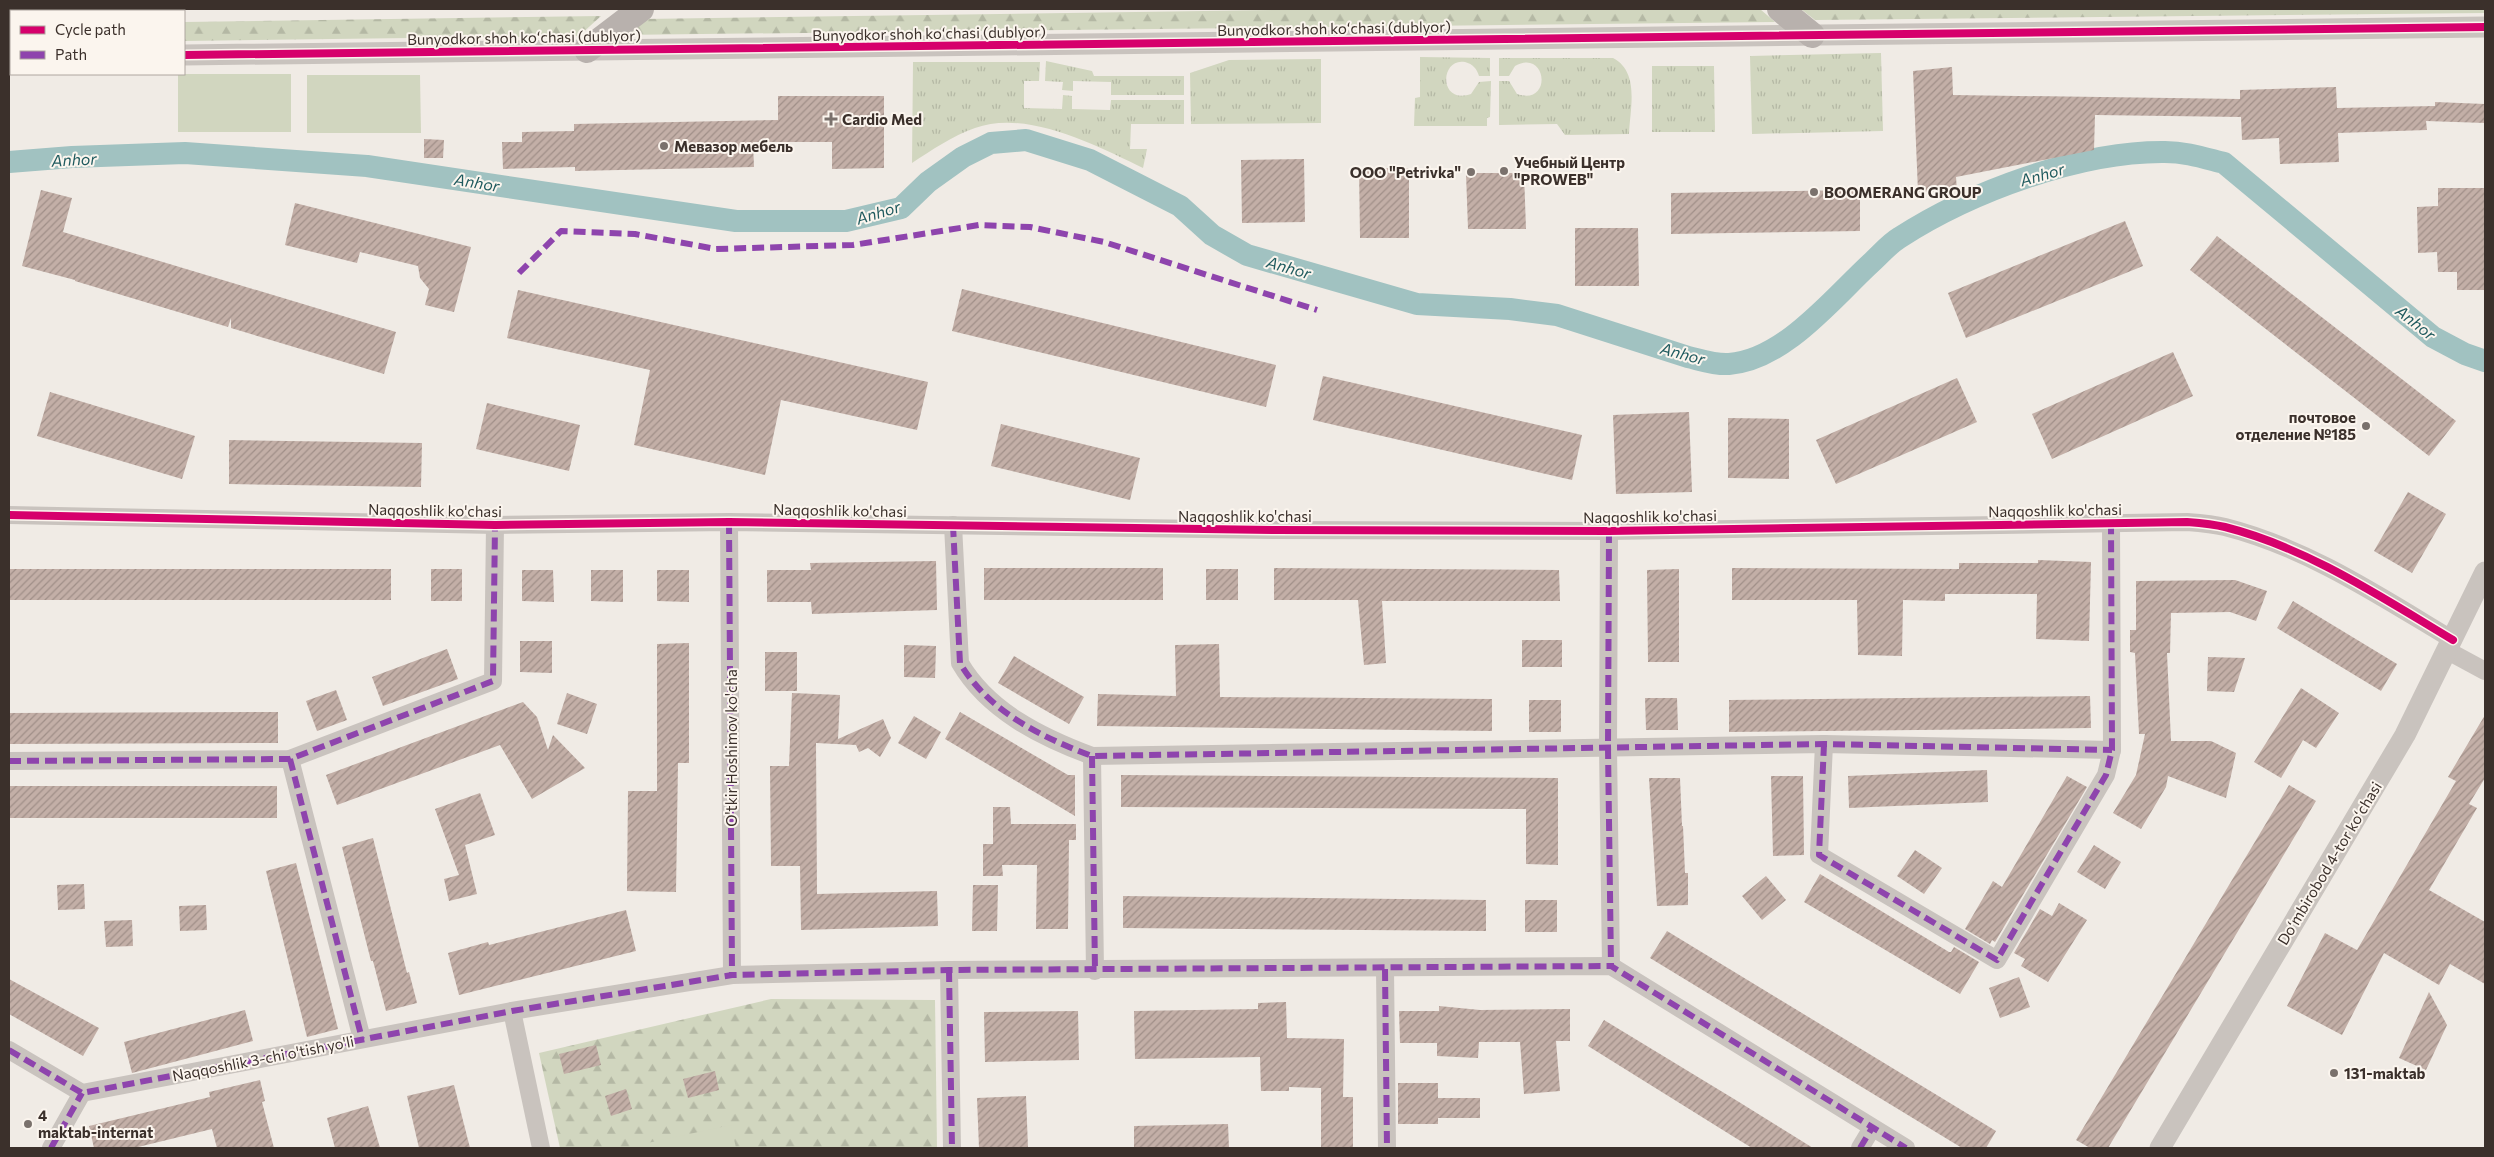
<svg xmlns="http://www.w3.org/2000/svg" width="2494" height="1157" viewBox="0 0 2494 1157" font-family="Commissioner,sans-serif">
  <defs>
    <pattern id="grass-tufts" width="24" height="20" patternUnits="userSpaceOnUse" patternTransform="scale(1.25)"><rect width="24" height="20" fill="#d1d6bf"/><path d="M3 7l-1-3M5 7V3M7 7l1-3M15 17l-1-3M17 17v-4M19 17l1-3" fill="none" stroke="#b4b8a4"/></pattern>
    <pattern id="forest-firs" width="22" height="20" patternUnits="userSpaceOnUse" patternTransform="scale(1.25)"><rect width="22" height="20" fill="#d1d6bf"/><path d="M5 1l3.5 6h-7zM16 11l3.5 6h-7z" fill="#b4b8a4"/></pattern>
    <pattern id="building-hatch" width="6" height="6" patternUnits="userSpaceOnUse" patternTransform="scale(1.25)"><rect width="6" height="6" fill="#c3afa7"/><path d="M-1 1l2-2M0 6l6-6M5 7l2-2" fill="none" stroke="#a08f88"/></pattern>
  </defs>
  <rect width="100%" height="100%" fill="#f0ebe5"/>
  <g fill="url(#grass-tufts)">
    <polygon points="1881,53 1883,131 1752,134 1750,56"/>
    <path d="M1420 57 1490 58V76H1479C1477 69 1473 64 1465 62 1440 57 1438 105 1471 94L1479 82 1491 81 1490 117 1487 118V126H1414L1415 98 1420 97Z"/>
    <path d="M1499 58H1613C1640 72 1630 109 1629 134L1565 135 1557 124 1499 125V81H1509L1517 94C1553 106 1547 48 1515 66L1509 76H1499Z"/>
    <polygon points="1321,59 1321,123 1191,124 1190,73 1229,60"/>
    <polygon points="1046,61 1092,71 1094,76 1184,76 1184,95 1111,95 1111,82 1073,81 1073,91 1062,90 1063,82 1045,81"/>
    <path d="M913 62H1040L1039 81H1024V108L1062 109 1063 95 1072 96V109L1110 110 1111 100H1184V124H1131L1130 149H1147L1143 168C1097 146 1027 109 975 128 952 136 932 150 912 163Z"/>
    <polygon points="1652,66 1714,66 1715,132 1652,132"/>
  </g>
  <g fill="url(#forest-firs)">
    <polygon points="1348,9 1760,9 1775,22 619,35 643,19"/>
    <polygon points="1801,9 2485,9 2485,13 1815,20"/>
    <polygon points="601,16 579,36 184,41 184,22"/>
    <polygon points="771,999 935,1000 937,1148 560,1148 539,1053"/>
  </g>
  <g fill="#d1d6bf">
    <rect x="178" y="74" width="113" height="58"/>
    <polygon points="307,75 420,75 421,133 307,133"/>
    <polygon points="731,1125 736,1148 624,1148"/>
  </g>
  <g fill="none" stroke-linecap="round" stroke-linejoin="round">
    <polyline stroke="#a1c2c1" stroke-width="6" points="519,188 520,183"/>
    <path stroke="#a1c2c1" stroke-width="22" d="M9 162 72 157 185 153 367 166 736 221H846L901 208 928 182 963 157 991 143 1026 140 1090 160 1180 206 1212 235 1247 255 1417 304 1510 309 1557 315 1688 357C1701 360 1715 365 1729 364 1784 360 1833 298 1871 263 1880 255 1889 244 1899 238 1970 192 2080 151 2165 152 2186 152 2204 158 2224 163L2433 337 2465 354 2485 361"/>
  </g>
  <g fill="url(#building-hatch)">
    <polygon points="1952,67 1953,95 2240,99 2240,90 2336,87 2337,108 2435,106 2435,102 2485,104 2485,123 2426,121 2427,130 2338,133 2339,162 2280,164 2279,138 2242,140 2241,117 2095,115 2094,150 1956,177 1957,191 1918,192 1913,71"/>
    <polygon points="778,96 884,96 884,168 832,169 832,142 753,142 754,167 575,171 575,167 503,169 502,142 522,142 522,132 574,131 574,124 778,120"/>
    <polygon points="424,139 444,140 443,158 424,158"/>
    <polygon points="1304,159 1305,222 1242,223 1241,160"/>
    <polygon points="1359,168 1409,168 1409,238 1360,238"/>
    <polygon points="1466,173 1524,173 1526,229 1468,229"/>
    <polygon points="2438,188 2485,188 2485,290 2457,290 2457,272 2438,272 2437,252 2418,253 2417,207 2438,206"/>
    <polygon points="41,190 72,198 63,232 396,332 384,374 231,328 231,318 228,327 75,281 75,280 22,266"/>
    <polygon points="1860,190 1860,231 1671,234 1671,193"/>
    <polygon points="295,203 471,247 454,312 425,305 429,289 420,278 418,266 360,252 357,263 285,245"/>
    <polygon points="2125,221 2143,266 1966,338 1948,293"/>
    <polygon points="1575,228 1638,228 1639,286 1575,286"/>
    <polygon points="2217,236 2456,421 2429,456 2190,270"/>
    <polygon points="962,289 1276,365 1266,407 952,331"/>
    <polygon points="518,290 928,382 917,430 781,400 765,475 634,445 650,370 507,338"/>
    <polygon points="2173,352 2193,396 2052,459 2032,414"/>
    <polygon points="1323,376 1582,435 1572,480 1313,420"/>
    <polygon points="1957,378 1977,422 1836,484 1816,440"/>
    <polygon points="50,392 195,436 182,479 37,436"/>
    <polygon points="487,403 580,425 569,471 476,449"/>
    <polygon points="1689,412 1692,492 1616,494 1613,415"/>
    <polygon points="1728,418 1789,419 1789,479 1728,478"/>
    <polygon points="1001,424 1140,458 1130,500 991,466"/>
    <polygon points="229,440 422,443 421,487 229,484"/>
    <polygon points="2408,492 2446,514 2412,573 2374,551"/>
    <polygon points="2038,560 2091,562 2089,641 2036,639 2037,594 1945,594 1945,601 1903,600 1902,656 1858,655 1857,600 1732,600 1732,568 1959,569 1959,563 2038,563"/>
    <polygon points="936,561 937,610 812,614 811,602 767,602 767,570 811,570 810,563"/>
    <rect x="984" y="568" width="179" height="32"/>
    <polygon points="1274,568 1559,570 1560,601 1382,601 1386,663 1364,665 1358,600 1274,600"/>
    <rect x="9" y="569" width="382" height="31"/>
    <rect x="431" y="569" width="31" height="32"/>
    <rect x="1206" y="569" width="32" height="31"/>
    <polygon points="1679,569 1679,662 1648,662 1647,570"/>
    <polygon points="522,570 553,570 554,602 522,601"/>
    <polygon points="591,570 623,570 623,602 591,601"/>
    <polygon points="657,570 689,570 689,602 657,601"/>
    <polygon points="2235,580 2267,591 2256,621 2230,612 2171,613 2170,653 2167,653 2171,741 2211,741 2236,753 2226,798 2168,776 2166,787 2141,829 2113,813 2136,775 2145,734 2139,734 2135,653 2130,652 2130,630 2136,630 2136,581"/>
    <polygon points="2293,601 2397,664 2381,691 2277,628"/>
    <rect x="1522" y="640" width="40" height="27"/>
    <polygon points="520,641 552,641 552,673 520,672"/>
    <polygon points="689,643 689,763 678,763 676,892 627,891 628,791 657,791 657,644"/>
    <polygon points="1219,644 1220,697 1492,699 1492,731 1097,726 1098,694 1176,696 1175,645"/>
    <polygon points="904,645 936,646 935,678 904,677"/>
    <polygon points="447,649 458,679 383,706 372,677"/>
    <rect x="765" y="652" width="32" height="39"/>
    <polygon points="1014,656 1084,697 1069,724 998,683"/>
    <polygon points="2208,657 2245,658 2234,692 2207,691"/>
    <polygon points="2301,688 2339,713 2316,748 2303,740 2281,778 2254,762"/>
    <polygon points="336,690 347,720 317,731 306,701"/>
    <polygon points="567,693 597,704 587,734 557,724"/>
    <polygon points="792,693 840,695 838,739 883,719 891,738 880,757 868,748 859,752 856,745 816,743 817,894 937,891 938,926 801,930 800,866 771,866 770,766 789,766"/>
    <polygon points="2090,696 2091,728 1729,732 1729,700"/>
    <polygon points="1645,698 1677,698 1678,730 1646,730"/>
    <rect x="1529" y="700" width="32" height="32"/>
    <polygon points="523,702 537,717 548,750 553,735 585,768 532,799 500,745 337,805 326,775"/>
    <polygon points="278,712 278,743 9,744 9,713"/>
    <polygon points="960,712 1068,775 1075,775 1075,816 945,739"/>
    <polygon points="2485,715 2485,778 2469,804 2477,808 2429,890 2485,922 2485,984 2450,964 2439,985 2384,953 2342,1035 2287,1006 2325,933 2357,950 2456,781 2448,777"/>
    <polygon points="914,716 941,732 926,759 898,743"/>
    <polygon points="1987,770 1988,802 1849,808 1848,776"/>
    <polygon points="1121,775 1558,778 1558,865 1526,864 1526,809 1121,807"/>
    <polygon points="1771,776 1803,776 1804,855 1773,856"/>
    <polygon points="2067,776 2087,787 1995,942 1992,940 1990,944 1965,929 1993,881 2002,887"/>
    <polygon points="1649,778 1680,778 1682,826 1683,826 1685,873 1688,873 1688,905 1657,906"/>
    <polygon points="2289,785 2316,801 2108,1148 2090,1148 2076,1140"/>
    <rect x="9" y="786" width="268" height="32"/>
    <polygon points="480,793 495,835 465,845 477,894 449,901 444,879 459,875 435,809"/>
    <polygon points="993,807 1010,807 1011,824 1076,824 1076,840 1069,840 1068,929 1036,929 1037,865 1002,865 1003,876 983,876 983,844 993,844"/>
    <polygon points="373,838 407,973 409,972 417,1003 386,1011 373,961 371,961 342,847"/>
    <polygon points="2094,845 2121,862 2105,889 2077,872"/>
    <polygon points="1915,850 1942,868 1924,894 1897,876"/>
    <polygon points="296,863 338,1029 307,1037 266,871"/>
    <polygon points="1820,874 1949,952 1951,952 1954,947 1979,962 1960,994 1804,902"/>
    <polygon points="1766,876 1786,900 1762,920 1742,896"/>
    <polygon points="84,884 85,909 58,910 57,885"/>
    <polygon points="973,885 998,885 997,931 972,931"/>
    <polygon points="1123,896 1486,900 1486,931 1123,928"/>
    <rect x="1525" y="900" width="32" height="32"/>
    <polygon points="2059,903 2087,920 2048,982 2021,966 2025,959 2014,953 2040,909 2052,916"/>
    <polygon points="206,905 207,930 180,931 179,906"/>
    <polygon points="626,910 636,951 459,995 448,953 488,942 489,945"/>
    <polygon points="132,920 133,946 106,947 104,921"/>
    <polygon points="1667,931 1996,1131 1986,1148 1962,1148 1650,958"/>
    <polygon points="2019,977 2030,1007 2000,1018 1989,988"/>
    <polygon points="9,979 99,1028 83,1056 9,1014"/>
    <polygon points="2429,992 2447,1025 2426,1070 2399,1058"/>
    <polygon points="1286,1002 1287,1038 1344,1039 1343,1097 1353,1097 1353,1148 1321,1148 1321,1088 1289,1087 1289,1091 1261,1091 1260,1057 1135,1059 1134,1011 1258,1009 1258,1003"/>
    <polygon points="1439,1006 1480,1010 1570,1009 1570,1041 1556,1041 1560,1091 1524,1094 1520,1042 1479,1042 1478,1058 1437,1056 1437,1043 1400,1043 1399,1011 1439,1011"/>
    <polygon points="245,1010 253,1041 132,1073 124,1042"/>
    <polygon points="1078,1011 1079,1060 985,1062 984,1012"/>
    <polygon points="1604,1020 1739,1102 1813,1148 1752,1148 1734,1137 1588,1046"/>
    <polygon points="596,1045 601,1065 564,1074 559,1054"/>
    <polygon points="715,1071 719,1090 688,1098 683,1079"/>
    <polygon points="260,1080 265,1101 262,1102 274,1148 217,1148 212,1129 134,1148 94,1148 89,1126 210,1097 209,1092"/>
    <polygon points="1398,1083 1438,1083 1438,1098 1480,1098 1480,1118 1438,1118 1438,1124 1398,1124"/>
    <polygon points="454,1085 470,1148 419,1148 407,1096"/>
    <polygon points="626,1089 632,1109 611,1116 605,1096"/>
    <polygon points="1026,1096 1028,1148 979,1148 977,1098"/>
    <polygon points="368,1106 380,1148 335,1148 327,1118"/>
    <polygon points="1228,1124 1229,1148 1134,1148 1134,1126"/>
  </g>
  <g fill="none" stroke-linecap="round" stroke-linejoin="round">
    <g stroke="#c9c3be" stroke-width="18">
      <path d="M9 515 495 525 729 522 1276 530 1609 531 2187 522C2200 523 2213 524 2225 527 2308 548 2381 597 2453 640"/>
      <polyline points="729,522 732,975"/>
      <path d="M953 525 960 663C988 711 1041 737 1092 756L1824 744 2112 750"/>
      <polyline points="1609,531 1608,748 1611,966"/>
      <polyline points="2448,651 2485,671"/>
      <polyline points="1824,744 1819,855 1997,960 2106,775 2112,750 2111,523"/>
      <polyline points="1092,756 1095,971"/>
      <polyline points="290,759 362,1039"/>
      <polyline points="9,761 290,759 493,681 495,525"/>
      <polyline points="1385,969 1387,1148"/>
      <polyline points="949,970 952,1148"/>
      <polyline points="512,1011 541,1148"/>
      <polyline points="9,1050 82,1093 512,1011 732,975 949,970 1611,966 1906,1148"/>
      <polyline points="51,1148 82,1093"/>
      <polyline points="1860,1148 1872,1128"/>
    </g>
    <g stroke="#c9c3be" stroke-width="21">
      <polyline points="184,55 2485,27"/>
      <polyline points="9,57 11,57"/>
      <polyline points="2160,1148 2405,735 2485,572"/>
    </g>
    <g stroke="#b8b1ad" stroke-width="26">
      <polyline points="1780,9 1812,35"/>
      <polyline points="9,10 100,9"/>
      <polyline points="587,50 641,9"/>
    </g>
    <g stroke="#8e44ad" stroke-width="6" stroke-dasharray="12 6" stroke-linecap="butt">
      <polyline points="519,273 561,231 635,234 716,249 853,245 979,225 1030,227 1104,242 1317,310"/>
      <polyline points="729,522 732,975"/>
      <path d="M953 525 960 663C988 711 1041 737 1092 756L1824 744 2112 750"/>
      <polyline points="1609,531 1608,748 1611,966"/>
      <polyline points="1824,744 1819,855 1997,960 2106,775 2112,750 2111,523"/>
      <polyline points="1092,756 1095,971"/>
      <polyline points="290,759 362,1039"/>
      <polyline points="9,761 290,759 493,681 495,525"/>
      <polyline points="1385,969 1387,1148"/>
      <polyline points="949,970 952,1148"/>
      <polyline points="9,1050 82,1093 512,1011 732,975 949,970 1611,966 1906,1148"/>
      <polyline points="51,1148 82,1093"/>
      <polyline points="1860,1148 1872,1128"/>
    </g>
    <g stroke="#fbf5ee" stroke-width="11">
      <g id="cycleway">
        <polyline points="184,55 2485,27"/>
        <path d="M9 515 495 525 729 522 1276 530 1609 531 2187 522C2200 523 2213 524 2225 527 2308 548 2381 597 2453 640"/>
      </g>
    </g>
    <use href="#cycleway" stroke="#d6006c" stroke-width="8"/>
  </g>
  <g fill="#7a716c" stroke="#fbf5ee" stroke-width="2">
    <path d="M828.5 111.5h5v5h5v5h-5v5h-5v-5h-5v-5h5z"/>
    <circle cx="664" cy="146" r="5"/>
    <circle cx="1504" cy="171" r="5"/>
    <circle cx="1471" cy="172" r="5"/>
    <circle cx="1814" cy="192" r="5"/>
    <circle cx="2366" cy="426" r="5"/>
    <circle cx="2334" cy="1073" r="5"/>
    <circle cx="28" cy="1124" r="5"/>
  </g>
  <g text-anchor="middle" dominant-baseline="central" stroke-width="4" stroke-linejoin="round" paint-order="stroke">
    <g font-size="15" fill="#3b302b" stroke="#fbf5ee">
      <text transform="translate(1334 28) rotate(-1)">Bunyodkor shoh koʻchasi (dublyor)</text>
      <text transform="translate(929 33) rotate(-1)">Bunyodkor shoh koʻchasi (dublyor)</text>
      <text transform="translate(524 37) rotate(-1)">Bunyodkor shoh koʻchasi (dublyor)</text>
      <text transform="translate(435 510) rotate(1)">Naqqoshlik ko'chasi</text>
      <text transform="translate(840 510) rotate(1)">Naqqoshlik ko'chasi</text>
      <text transform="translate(2055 510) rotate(-1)">Naqqoshlik ko'chasi</text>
      <text x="1245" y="516">Naqqoshlik ko'chasi</text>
      <text transform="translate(1650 516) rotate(-1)">Naqqoshlik ko'chasi</text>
      <text transform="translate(731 748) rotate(-90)">O'tkir Hoshimov ko'cha</text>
      <text transform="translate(2329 863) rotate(-59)">Doʻmbirobod 4-tor koʻchasi</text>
      <text transform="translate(263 1058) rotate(-11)">Naqqoshlik 3-chi o'tish yo'li</text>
    </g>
    <g font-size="15" font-weight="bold" fill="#3b302b" stroke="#fbf5ee" text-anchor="start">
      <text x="842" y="119">Cardio Med</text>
      <text x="674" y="146">Мевазор мебель</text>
      <text x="1514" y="162">Учебный Центр<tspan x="1514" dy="17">"PROWEB"</tspan></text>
      <text x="1461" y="172" text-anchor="end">ООО "Petrivka"</text>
      <text x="1824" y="192">BOOMERANG GROUP</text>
      <text x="2356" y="417" text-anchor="end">почтовое<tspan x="2356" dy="17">отделение №185</tspan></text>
      <text x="2344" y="1073">131-maktab</text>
      <text x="38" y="1115">4<tspan x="38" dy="17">maktab-internat</tspan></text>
    </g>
    <g font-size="16" font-style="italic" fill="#1f5a5e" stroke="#fbf5ee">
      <text transform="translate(74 159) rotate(-3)">Anhor</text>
      <text transform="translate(2042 174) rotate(-16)">Anhor</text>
      <text transform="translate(477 182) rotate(9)">Anhor</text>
      <text transform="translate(878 212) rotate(-17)">Anhor</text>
      <text transform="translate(1289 267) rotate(16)">Anhor</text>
      <text transform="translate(2416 322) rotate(38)">Anhor</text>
      <text transform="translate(1683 353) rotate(15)">Anhor</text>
    </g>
  </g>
  <rect width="2494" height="1157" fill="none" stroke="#3b302b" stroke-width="20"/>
  <rect x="10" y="10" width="175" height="65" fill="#fbf5ee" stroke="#aea6a0"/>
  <rect x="20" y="26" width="25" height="8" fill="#d6006c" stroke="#aea6a0"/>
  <text x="55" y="35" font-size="15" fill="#3b302b">Cycle path</text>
  <rect x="20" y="51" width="25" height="8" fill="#8e44ad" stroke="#aea6a0"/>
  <text x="55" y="60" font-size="15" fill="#3b302b">Path</text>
</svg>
